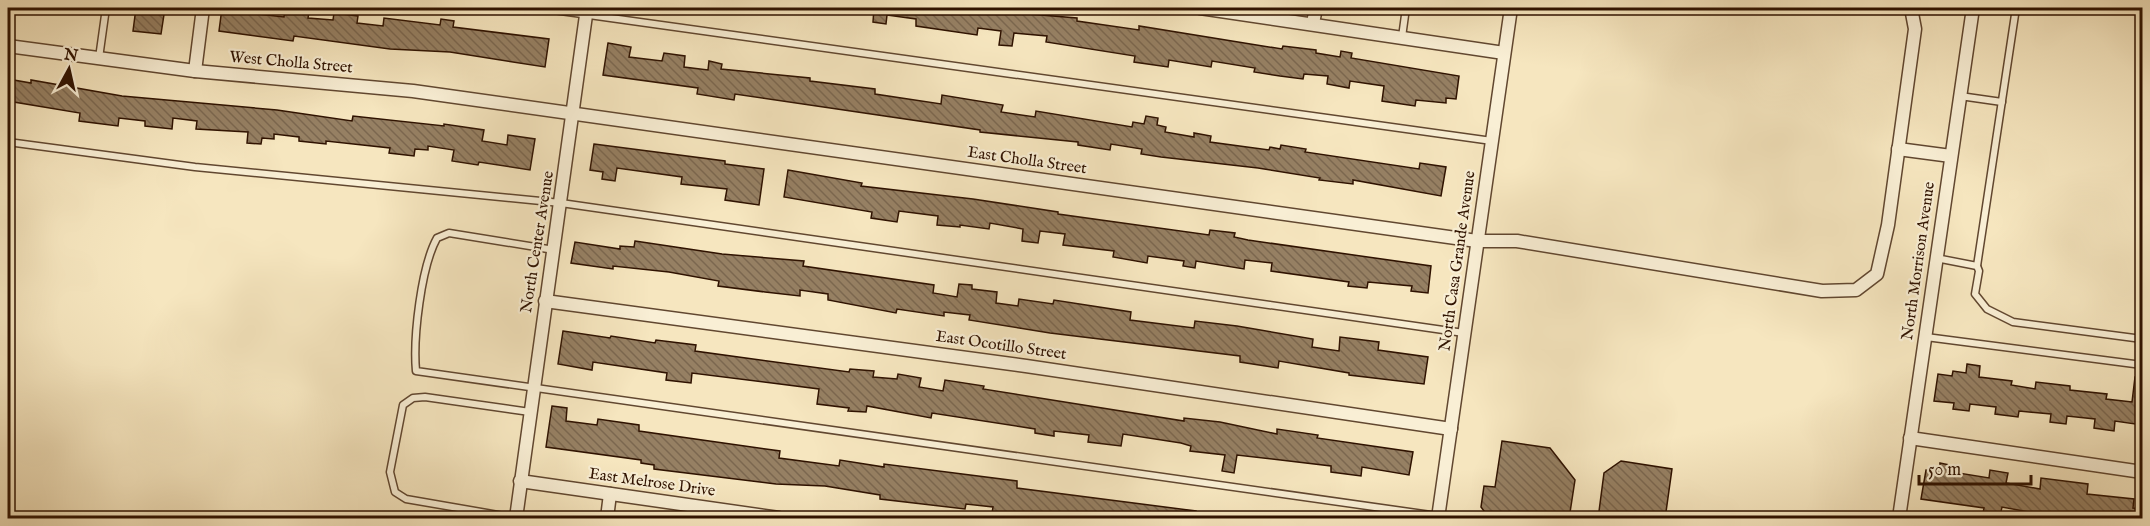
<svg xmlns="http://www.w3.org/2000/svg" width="2150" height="526" viewBox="0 0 2150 526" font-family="'IM FELL English',serif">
  <defs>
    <pattern id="building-back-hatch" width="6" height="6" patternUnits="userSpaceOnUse" patternTransform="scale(1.5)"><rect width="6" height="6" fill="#968063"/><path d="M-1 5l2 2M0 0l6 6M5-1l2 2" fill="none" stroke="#7b674f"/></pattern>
  </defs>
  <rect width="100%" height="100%" fill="#f6e6bf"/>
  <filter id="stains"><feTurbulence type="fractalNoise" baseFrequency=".00333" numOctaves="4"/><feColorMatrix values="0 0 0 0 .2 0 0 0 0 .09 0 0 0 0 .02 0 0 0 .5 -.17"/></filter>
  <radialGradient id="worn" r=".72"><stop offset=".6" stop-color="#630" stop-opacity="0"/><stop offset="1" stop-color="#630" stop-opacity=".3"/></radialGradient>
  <g fill="url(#building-back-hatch)" stroke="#2f1200" stroke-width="1.5">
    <polygon points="136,8 165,8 161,34 133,31"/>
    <polygon points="222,8 259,10 258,14 284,17 285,10 309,12 308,18 333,20 334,13 358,16 357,23 383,26 384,18 440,25 441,19 454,21 453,27 549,39 545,67 450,52 390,49 294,36 293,41 219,31"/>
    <polygon points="874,8 1007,8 1017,9 1017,13 1077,18 1077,21 1139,30 1139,26 1282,49 1283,46 1316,50 1316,53 1340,57 1341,51 1352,53 1351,58 1459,76 1456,99 1446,98 1446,103 1416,100 1415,106 1382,101 1384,86 1350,81 1349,88 1327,84 1328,76 1304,74 1303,79 1280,76 1254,72 1255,68 1212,61 1211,67 1169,60 1168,67 1134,62 1135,56 1046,42 1047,36 1014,33 1012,46 999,45 1001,31 978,28 977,35 916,26 916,19 887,15 886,24 873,22"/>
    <polygon points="608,43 631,47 629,57 662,61 664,53 685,56 684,67 708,70 709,61 722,64 721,69 810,78 810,81 875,89 875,94 941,104 942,95 1003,105 1001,112 1035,117 1036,111 1132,127 1133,122 1144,124 1146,116 1158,118 1157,125 1166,127 1165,132 1194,137 1194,133 1211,136 1210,142 1269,150 1270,147 1280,149 1281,145 1306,149 1305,152 1419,169 1420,163 1446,167 1441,196 1353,180 1353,184 1319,180 1320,178 1258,168 1161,157 1141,154 1142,149 1111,144 1110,150 1078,145 1078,142 980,132 980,130 735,94 734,100 697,94 698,88 603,75"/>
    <polygon points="8,79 31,83 31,80 122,96 277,110 352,121 353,116 444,126 444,124 484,130 482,141 507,145 508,135 535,139 530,170 479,162 478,165 452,161 454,150 428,146 428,150 415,149 414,156 389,153 390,148 326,141 326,144 299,141 299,137 274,134 274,139 262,138 261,144 247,143 248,132 196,129 197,121 173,118 172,129 145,126 145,121 119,118 118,126 79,121 80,113 8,101"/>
    <polygon points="594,144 725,161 725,164 764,169 759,205 725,200 727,189 681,184 682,177 617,168 615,181 602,179 603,172 590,170"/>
    <polygon points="788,170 862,183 861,186 973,199 1058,212 1058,214 1209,235 1210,230 1235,233 1234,237 1248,240 1431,266 1428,293 1411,291 1412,286 1368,282 1367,288 1348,286 1349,282 1271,271 1272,263 1245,260 1244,269 1196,261 1195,268 1183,266 1184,261 1148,256 1147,263 1113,257 1114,251 1063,245 1065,234 1040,231 1038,243 1022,241 1023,229 990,223 989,229 960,225 960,227 937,225 938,216 899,211 897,222 871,218 872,212 784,197"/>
    <polygon points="635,241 722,254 804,261 803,266 934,285 933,293 957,297 959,284 972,285 972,289 997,292 996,303 1018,306 1019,299 1053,304 1054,300 1131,312 1130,320 1194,328 1195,321 1237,326 1313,339 1312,347 1339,351 1340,337 1379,342 1378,350 1428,357 1424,384 1349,375 1349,373 1279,361 1278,368 1240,362 1240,356 1050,333 969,320 970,315 944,312 944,316 897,309 896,313 828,300 828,294 800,290 800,296 765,292 718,286 719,281 669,272 613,266 613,269 571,263 575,242 620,249 620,246 634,247"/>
    <polygon points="563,331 610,338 611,336 655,343 656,340 696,345 695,351 849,372 850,369 874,371 873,377 897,379 898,374 921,378 919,387 943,391 945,380 984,386 983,389 1184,421 1184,418 1220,422 1277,434 1277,429 1318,435 1317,438 1413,452 1409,475 1362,467 1361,476 1331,472 1331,466 1237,455 1234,473 1222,471 1225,455 1190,451 1191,446 1181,443 1123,434 1121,446 1088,442 1089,435 1054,431 1054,436 1035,433 1035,429 932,413 931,418 867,406 866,412 848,411 849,408 817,404 819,389 692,373 691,383 666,380 667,373 593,362 592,370 558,364"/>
    <polygon points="1967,364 1980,366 1979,377 2012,381 2011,385 2035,389 2036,382 2070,386 2070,390 2107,394 2106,399 2132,402 2135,377 2142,377 2142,425 2115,421 2114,431 2094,428 2095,419 2067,416 2066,424 2050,422 2051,414 2019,411 2018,417 1995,414 1996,407 1970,404 1969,411 1953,409 1954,403 1934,401 1938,374 1952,376 1953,371 1966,373"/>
    <polygon points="552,406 567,408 566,421 597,425 598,419 639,425 639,431 780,451 779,458 839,466 840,460 884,467 884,464 1017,481 1017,488 1196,511 1196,519 1033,519 992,513 993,507 966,504 965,509 880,499 880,495 825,486 776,484 654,469 654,465 641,463 641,460 546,447"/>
    <polygon points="1502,441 1550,448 1575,480 1569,519 1490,519 1481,507 1484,486 1495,487"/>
    <polygon points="1621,461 1672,469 1665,519 1598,519 1604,473"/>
    <polygon points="1940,463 1959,467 1958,473 1989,478 1990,470 2008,473 2006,483 2040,489 2041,478 2088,484 2087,494 2134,499 2133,508 2142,509 2142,519 2067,519 2002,507 2000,516 1983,513 1984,508 1921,499 1926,470 1939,472"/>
  </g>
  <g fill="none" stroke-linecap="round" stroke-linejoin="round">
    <g stroke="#614730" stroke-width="9">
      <g id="service">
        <polyline points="539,8 1492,141"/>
        <polyline points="1402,37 1406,8"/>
        <polyline points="99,58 106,8"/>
        <polyline points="1960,96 2002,102"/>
        <polyline points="8,142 195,167 561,203 1464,333"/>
        <path d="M554 250 449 233 437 238C421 267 413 338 416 371L1438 516"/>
        <polyline points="1936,258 1977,266 1979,271 1975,294 1987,309 2013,322 2142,339"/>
        <polyline points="1977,266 2016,8"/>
        <polyline points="1926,337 2142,365"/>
        <polyline points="516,518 406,499 395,492 390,472 403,405 413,398 425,397 530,412"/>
      </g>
    </g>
    <g stroke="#614730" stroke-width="15">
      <g id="minor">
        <polyline points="1200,8 1504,53"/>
        <polyline points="1313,23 1316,8"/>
        <polyline points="8,46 195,71 413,91 1477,241 1517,241 1822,291 1856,290 1877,274 1888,225 1915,29 1911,8"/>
        <polyline points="195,71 203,8"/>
        <polyline points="1898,149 1951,156"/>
        <polyline points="545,301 1026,366 1451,429"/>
        <polyline points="1910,438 2142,472"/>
        <polyline points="520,481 779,518"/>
        <polyline points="516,518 587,8"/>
        <polyline points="607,518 610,494"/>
        <polyline points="1438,518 1511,8"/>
        <polyline points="1899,518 1973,8"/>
      </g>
    </g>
    <use href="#service" stroke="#f9efd5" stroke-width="6"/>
    <use href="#minor" stroke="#f9efd5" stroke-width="12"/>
  </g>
  <g text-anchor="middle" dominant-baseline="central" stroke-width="4.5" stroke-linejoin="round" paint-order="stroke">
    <g font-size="16" fill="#2f1200" stroke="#f9efd5">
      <text transform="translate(291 63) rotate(5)">West Cholla Street</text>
      <text transform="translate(1027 161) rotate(8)">East Cholla Street</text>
      <text transform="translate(538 242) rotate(-81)">North Center Avenue</text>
      <text transform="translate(1458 261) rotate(-82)">North Casa Grande Avenue</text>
      <text transform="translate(1919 261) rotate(-82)">North Morrison Avenue</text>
      <text transform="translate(1001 346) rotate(8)">East Ocotillo Street</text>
      <text transform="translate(652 483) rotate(8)">East Melrose Drive</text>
    </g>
  </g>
  <rect width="2150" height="526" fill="none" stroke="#f6e6bf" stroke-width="30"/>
  <rect x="9" y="9" width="2132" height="508" fill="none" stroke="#2f1200" stroke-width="3"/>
  <rect x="15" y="15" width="2120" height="496" fill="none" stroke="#2f1200" stroke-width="1.5"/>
  <g transform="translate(69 69) rotate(8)" stroke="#f9efd5" stroke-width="4.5" paint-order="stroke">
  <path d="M0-4.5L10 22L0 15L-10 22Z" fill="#2f1200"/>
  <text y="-9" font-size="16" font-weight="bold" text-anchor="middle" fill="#2f1200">N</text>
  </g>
  <path d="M1919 475v9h112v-9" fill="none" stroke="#2f1200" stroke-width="3"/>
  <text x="1928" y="475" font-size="18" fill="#2f1200" stroke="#f9efd5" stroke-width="4.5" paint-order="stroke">50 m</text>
  <rect width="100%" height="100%" filter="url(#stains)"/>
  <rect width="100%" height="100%" fill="url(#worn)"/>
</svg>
